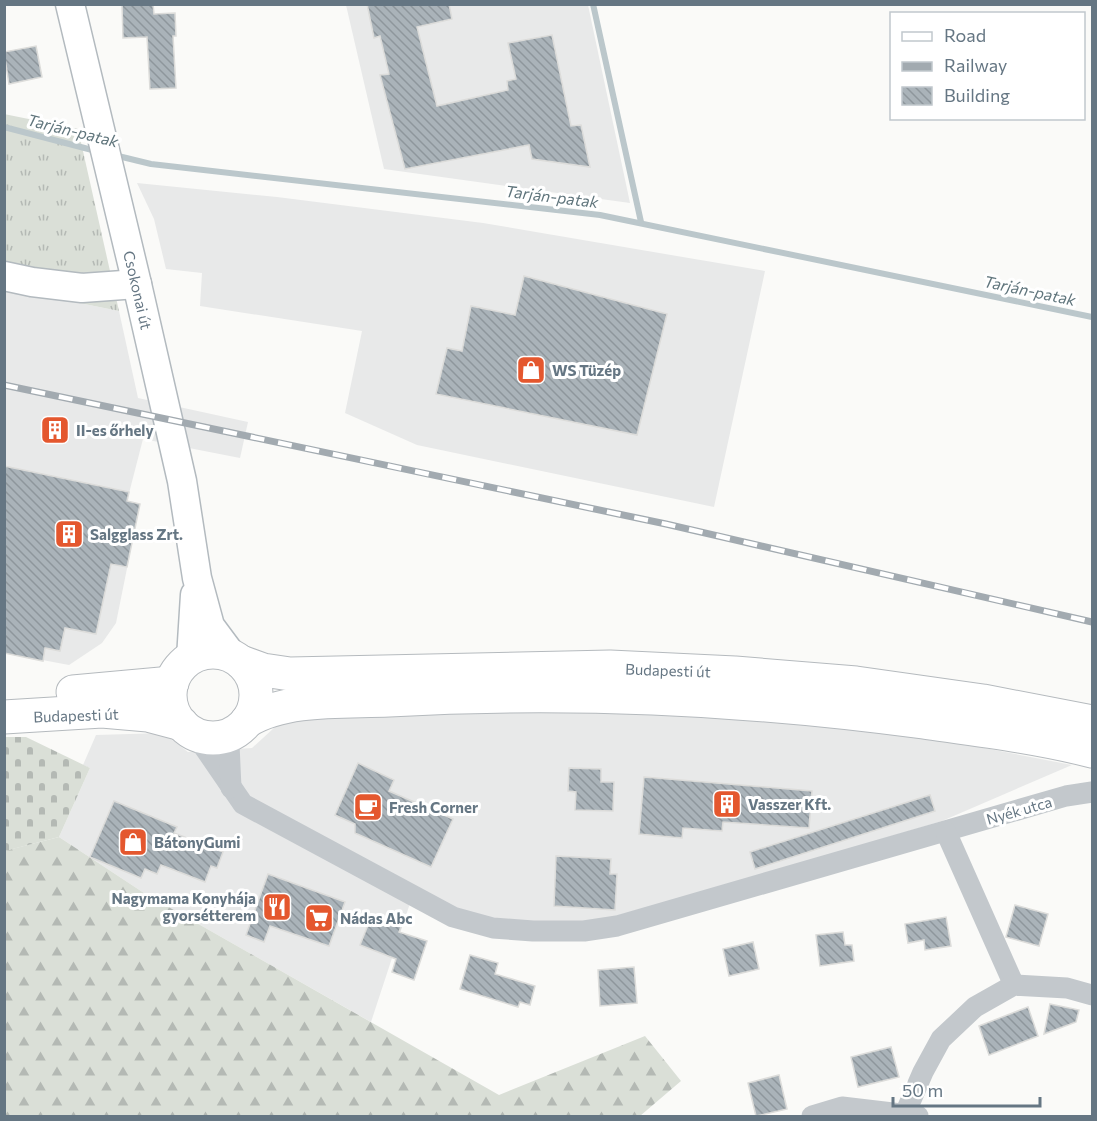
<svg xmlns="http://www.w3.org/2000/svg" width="1097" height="1121" viewBox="0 0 1097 1121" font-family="Commissioner,sans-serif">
  <defs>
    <pattern id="grass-tufts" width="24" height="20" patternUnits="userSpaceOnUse" patternTransform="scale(1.5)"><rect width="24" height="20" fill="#dadfd7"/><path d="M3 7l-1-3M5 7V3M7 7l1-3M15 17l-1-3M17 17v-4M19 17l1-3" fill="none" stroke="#b4b9b4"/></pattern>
    <pattern id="forest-firs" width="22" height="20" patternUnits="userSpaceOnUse" patternTransform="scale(1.5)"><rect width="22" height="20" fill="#dadfd7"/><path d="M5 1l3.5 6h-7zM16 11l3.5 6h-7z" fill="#b4b9b4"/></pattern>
    <pattern id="cemetery-stones" width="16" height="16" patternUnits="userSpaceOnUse" patternTransform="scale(1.5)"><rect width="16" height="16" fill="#dadfd7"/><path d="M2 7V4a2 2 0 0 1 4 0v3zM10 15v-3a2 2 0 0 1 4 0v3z" fill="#b4b9b4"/></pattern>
    <pattern id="building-back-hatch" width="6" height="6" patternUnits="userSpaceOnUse" patternTransform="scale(1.5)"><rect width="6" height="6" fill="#aab3b9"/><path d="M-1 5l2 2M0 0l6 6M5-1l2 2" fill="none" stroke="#8e969c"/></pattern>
  </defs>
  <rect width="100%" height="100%" fill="#fafaf8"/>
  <g fill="#e8e9e9">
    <polygon points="346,5 588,5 630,203 384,169"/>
    <polygon points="137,183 277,197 483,223 765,271 714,507 417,445 345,413 362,331 200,306 202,273 166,269 154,219"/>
    <polygon points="5,288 119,311 138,398 248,422 240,458 143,439 127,501 140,504 116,623 102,643 69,665 5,653"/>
    <polygon points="610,711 856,727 974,746 1072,765 942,821 742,881 580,926 490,919 446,905 415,888 371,1022 144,893 59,837 90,768 83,765 96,735 163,733 188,752 252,748 275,727 298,719 456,712"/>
  </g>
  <polygon fill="url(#grass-tufts)" points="4,114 78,129 119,311 5,288"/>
  <polygon fill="url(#forest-firs)" points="59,837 144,893 499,1095 645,1036 681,1081 640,1116 5,1116 4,851"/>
  <polygon fill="url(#cemetery-stones)" points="5,737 26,737 90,768 59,837 5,851"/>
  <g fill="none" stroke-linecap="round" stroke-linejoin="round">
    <g stroke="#bbc7cb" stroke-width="6">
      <polyline points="593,4 641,222"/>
      <polyline points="4,127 96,151"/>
      <polyline points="114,155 151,164 600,215 1092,317"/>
    </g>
  </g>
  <g fill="url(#building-back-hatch)" stroke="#dcdcda" stroke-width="1.5">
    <polygon points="122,4 153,4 154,14 175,13 176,36 173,36 176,88 150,89 147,37 123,38"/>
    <polygon points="367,4 449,4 452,19 417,27 437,106 508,90 507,81 516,79 508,43 552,35 571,126 581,125 590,167 532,159 529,145 405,169 380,75 389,74 380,36 374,38"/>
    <polygon points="36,46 42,77 9,84 4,52"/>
    <polygon points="524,276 667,314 637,435 436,394 447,348 462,351 471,306 515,315"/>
    <polygon points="4,466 129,492 127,501 140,504 127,567 111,564 96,634 65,628 60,651 45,648 43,661 4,653"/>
    <polygon points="358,763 394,780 389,791 453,819 431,867 355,833 355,824 335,815"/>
    <polygon points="569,768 601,769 601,782 614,782 613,811 575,810 576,792 568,791"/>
    <polygon points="644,777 812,791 809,828 723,822 722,831 683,828 682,838 639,834"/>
    <polygon points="930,795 935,811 755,869 750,852"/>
    <polygon points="114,801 177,827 174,833 223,852 217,868 211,866 205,882 161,865 157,874 145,869 141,878 90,857"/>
    <polygon points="556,856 611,859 610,874 617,874 615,910 554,906"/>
    <polygon points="268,874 345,902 329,946 270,926 264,942 246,935"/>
    <polygon points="1015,905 1048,914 1039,946 1006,937"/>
    <polygon points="372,915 401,927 399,932 427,941 414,980 392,972 396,959 360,945"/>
    <polygon points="946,917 951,946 925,950 924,940 908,943 905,924"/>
    <polygon points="843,932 845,945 852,945 854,961 820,966 816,935"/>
    <polygon points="753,942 759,969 729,976 723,949"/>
    <polygon points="470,955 498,963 495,974 535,986 530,1005 520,1002 518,1007 460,989"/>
    <polygon points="634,967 637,1003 600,1006 598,970"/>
    <polygon points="1050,1004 1079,1010 1076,1022 1044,1034"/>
    <polygon points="1028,1007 1038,1036 989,1055 979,1026"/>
    <polygon points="891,1047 899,1077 858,1087 851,1057"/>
    <polygon points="779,1075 787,1109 756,1116 748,1083"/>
  </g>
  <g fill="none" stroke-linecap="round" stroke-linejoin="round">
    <g stroke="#b3babf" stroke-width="31">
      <g id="secondary">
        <polyline points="70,4 137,284 182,481 197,578 210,626 233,657"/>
        <polyline points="4,276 32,282 82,288 137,284"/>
        <polyline points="191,658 195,595"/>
      </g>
    </g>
    <g stroke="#b5babe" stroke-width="35">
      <g id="primary">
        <circle cx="213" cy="695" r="43"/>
        <polyline points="241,662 263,670 290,674 610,667 735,673 856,683 983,701 1092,722"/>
        <polyline points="73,692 172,683"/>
        <polyline points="4,717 102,711 148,715 182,724"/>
        <path d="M247 721C286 697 345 702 389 700 568 690 746 698 923 722 979 730 1037 737 1092 751"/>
      </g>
    </g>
    <g stroke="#c3c8cc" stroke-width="21">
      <polyline points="195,734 243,804 453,917 493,928 533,931 584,931 617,926 1066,796 1092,792"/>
      <polyline points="231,788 229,744 233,733"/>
      <polyline points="946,832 1014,985"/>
      <polyline points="812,1116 842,1107 918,1116"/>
      <polyline points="904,1116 923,1072 941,1039 975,1007 1014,985 1067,988 1092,995"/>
    </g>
    <use href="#secondary" stroke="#fff" stroke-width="28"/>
    <use href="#primary" stroke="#fff" stroke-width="33"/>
    <g stroke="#a2aab0" stroke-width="7">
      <polyline id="rail" points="4,385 666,524 1092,622"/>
    </g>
    <use href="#rail" stroke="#fff" stroke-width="4.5" stroke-dasharray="14" stroke-linecap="butt"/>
  </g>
  <defs>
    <g id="shop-square" transform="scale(1.5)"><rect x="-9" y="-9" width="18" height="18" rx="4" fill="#e4572e" stroke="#fff"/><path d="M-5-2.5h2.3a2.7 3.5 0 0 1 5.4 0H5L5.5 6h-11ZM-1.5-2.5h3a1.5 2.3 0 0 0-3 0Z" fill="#fff"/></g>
    <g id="building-square" transform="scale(1.5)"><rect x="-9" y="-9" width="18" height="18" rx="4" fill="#e4572e" stroke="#fff"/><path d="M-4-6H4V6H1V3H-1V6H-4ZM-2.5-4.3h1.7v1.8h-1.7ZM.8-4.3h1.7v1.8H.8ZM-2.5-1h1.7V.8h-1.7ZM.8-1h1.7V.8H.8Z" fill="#fff"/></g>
    <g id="cafe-square" transform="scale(1.5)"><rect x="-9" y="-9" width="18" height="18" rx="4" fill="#e4572e" stroke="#fff"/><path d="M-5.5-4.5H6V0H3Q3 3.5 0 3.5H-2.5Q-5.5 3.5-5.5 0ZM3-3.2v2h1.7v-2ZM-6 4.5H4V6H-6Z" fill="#fff"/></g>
    <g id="restaurant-square" transform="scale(1.5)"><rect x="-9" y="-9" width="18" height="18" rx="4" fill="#e4572e" stroke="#fff"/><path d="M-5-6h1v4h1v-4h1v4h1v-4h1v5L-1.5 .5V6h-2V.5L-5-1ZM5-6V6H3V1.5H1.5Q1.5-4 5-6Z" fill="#fff"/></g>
    <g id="supermarket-square" transform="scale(1.5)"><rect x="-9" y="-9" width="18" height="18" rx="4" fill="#e4572e" stroke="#fff"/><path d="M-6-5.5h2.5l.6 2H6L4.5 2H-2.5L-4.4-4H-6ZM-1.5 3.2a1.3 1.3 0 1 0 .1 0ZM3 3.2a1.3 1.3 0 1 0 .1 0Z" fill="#fff"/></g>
  </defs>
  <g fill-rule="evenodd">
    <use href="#shop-square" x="531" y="370"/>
    <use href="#building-square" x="55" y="430"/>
    <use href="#building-square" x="69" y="534"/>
    <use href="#building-square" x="727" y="804"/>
    <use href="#cafe-square" x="368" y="807"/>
    <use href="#shop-square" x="133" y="842"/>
    <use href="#restaurant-square" x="277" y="907"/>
    <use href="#supermarket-square" x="319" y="918"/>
  </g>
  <g text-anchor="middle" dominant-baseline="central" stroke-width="6" stroke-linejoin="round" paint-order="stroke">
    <g font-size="15" fill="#657683" stroke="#fff">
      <text transform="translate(138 290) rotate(77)">Csokonai út</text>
      <text transform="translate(668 670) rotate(2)">Budapesti út</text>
      <text transform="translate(76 715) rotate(-2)">Budapesti út</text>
      <text transform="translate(1019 810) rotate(-16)">Nyék utca</text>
    </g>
    <g font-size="15" font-weight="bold" fill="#657683" stroke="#fff" text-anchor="start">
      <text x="552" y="370">WS Tüzép</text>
      <text x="76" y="430">II-es őrhely</text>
      <text x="90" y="534">Salgglass Zrt.</text>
      <text x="748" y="804">Vasszer Kft.</text>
      <text x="389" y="807">Fresh Corner</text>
      <text x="154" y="842">BátonyGumi</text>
      <text x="256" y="898" text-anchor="end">Nagymama Konyhája<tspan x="256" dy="17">gyorsétterem</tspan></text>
      <text x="340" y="918">Nádas Abc</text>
    </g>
    <g font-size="16" font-style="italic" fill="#60757c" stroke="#fff">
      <text transform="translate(73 130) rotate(14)">Tarján-patak</text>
      <text transform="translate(552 196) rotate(7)">Tarján-patak</text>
      <text transform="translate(1030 290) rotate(12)">Tarján-patak</text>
    </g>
  </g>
  <rect width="1097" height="1121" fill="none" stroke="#657683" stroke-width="12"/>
  <rect x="890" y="12" width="195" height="108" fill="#ffffff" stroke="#c1c8cd" stroke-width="1.5"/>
  <rect x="902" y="32" width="30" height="9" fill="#ffffff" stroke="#c1c8cd" stroke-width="1.5"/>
  <text x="944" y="42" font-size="18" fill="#657683">Road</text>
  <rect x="902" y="62" width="30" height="9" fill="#a2aab0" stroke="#c1c8cd" stroke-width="1.5"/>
  <text x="944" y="72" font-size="18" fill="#657683">Railway</text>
  <rect x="902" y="87" width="30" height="18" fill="url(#building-back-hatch)" stroke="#c1c8cd" stroke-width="1.5"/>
  <text x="944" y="102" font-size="18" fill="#657683">Building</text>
  <path d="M893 1097v9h147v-9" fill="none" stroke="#657683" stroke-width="3"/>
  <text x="902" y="1097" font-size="18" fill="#657683" stroke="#ffffff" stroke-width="4.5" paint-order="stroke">50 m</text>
</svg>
